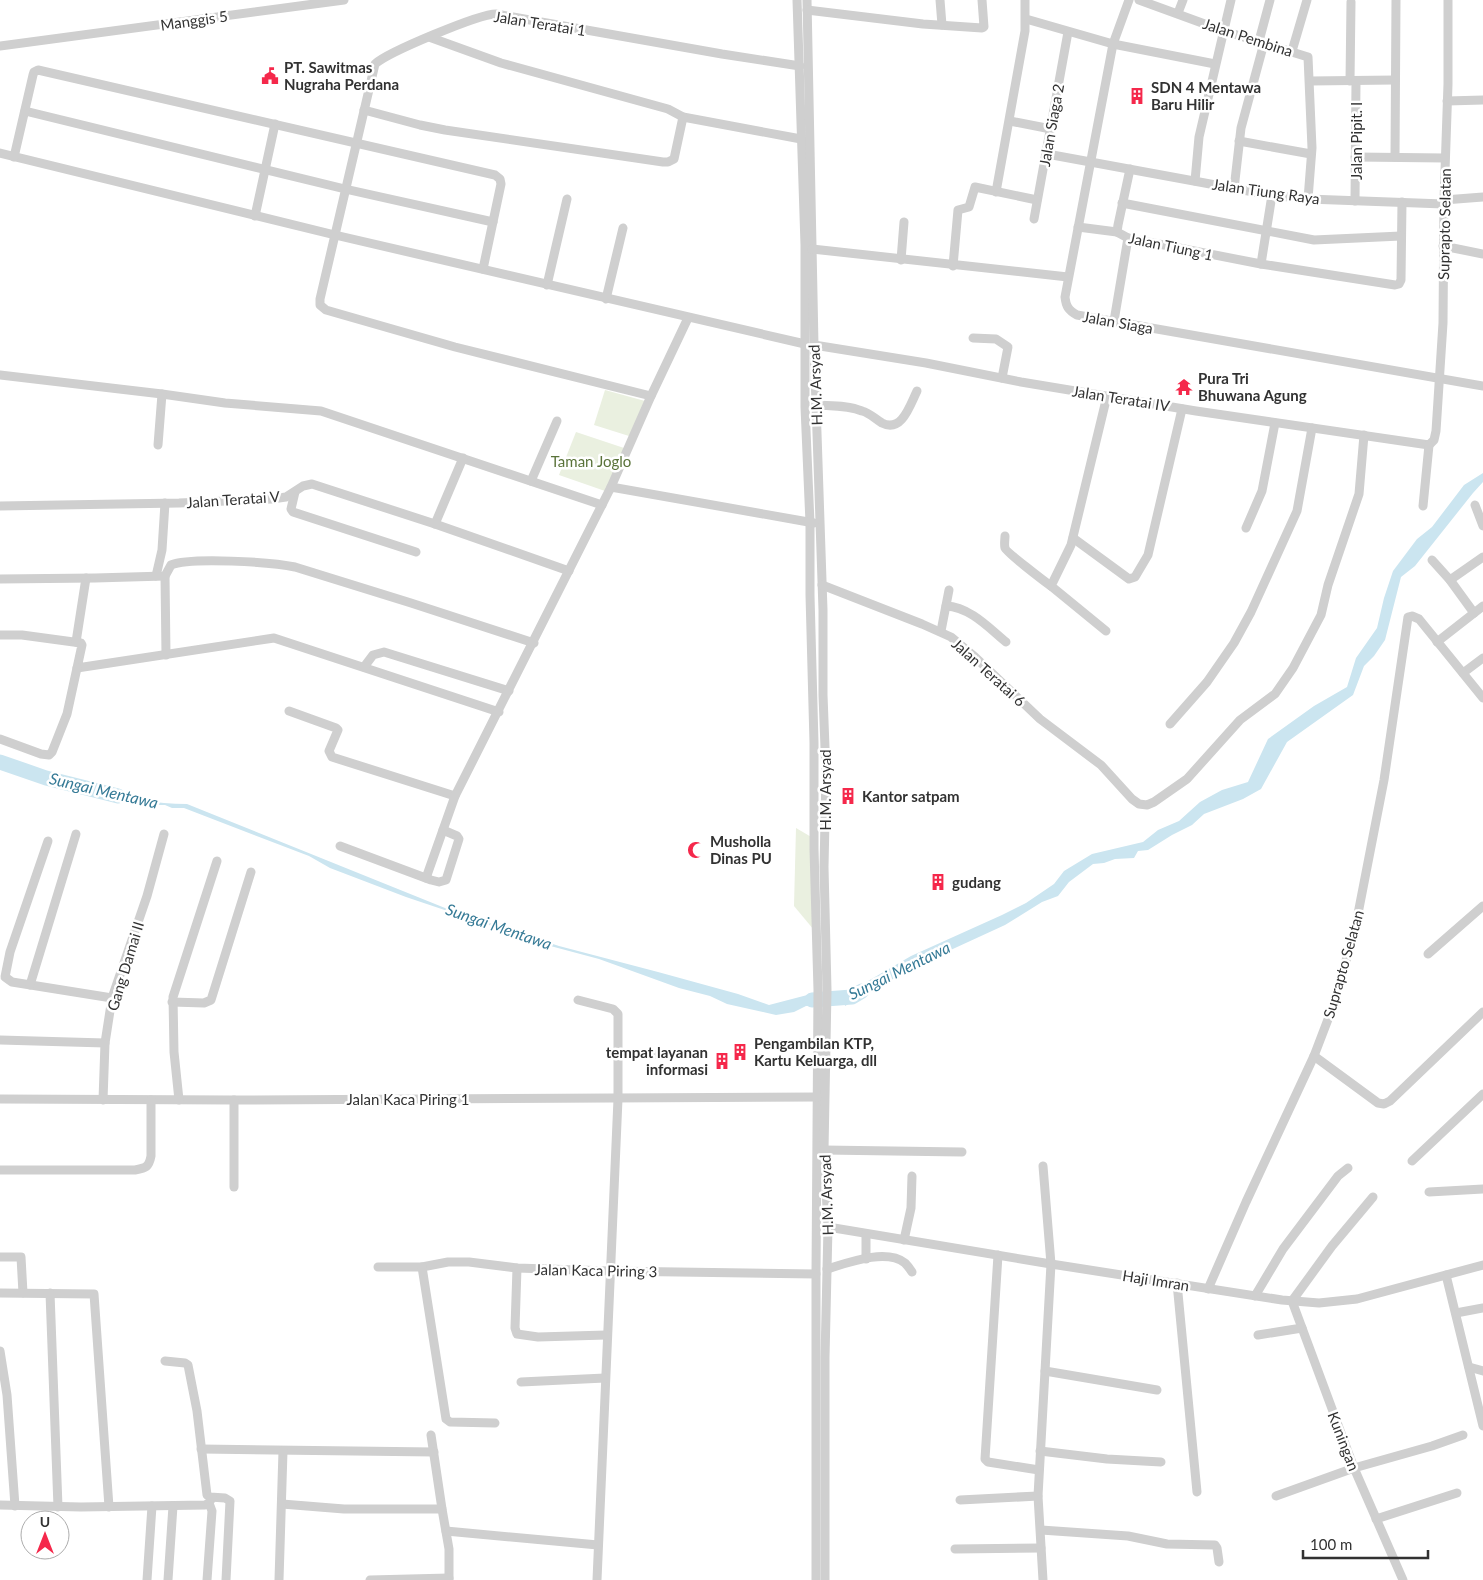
<svg xmlns="http://www.w3.org/2000/svg" width="1483" height="1580" viewBox="0 0 1483 1580" font-family="Lato,sans-serif">
  <rect width="100%" height="100%" fill="#fff"/>
  <g fill="#eaf0e0">
    <polygon points="605,390 645,401 629,436 594,425"/>
    <polygon points="576,432 624,448 605,491 559,475"/>
    <polygon points="796,828 813,838 814,930 794,906"/>
  </g>
  <g fill="#cbe5f0">
    <polygon points="1483,473 1483,482 1473,493 1415,566 1401,577 1385,640 1374,656 1364,666 1353,695 1287,742 1261,789 1243,799 1204,814 1192,825 1172,835 1148,850 1138,851 1134,858 1115,859 1104,863 1093,864 1069,882 1058,896 1042,902 1005,925 918,965 845,1006 844,995 911,956 1002,915 1026,903 1054,884 1064,871 1092,854 1143,842 1158,830 1179,821 1200,802 1222,790 1248,782 1268,739 1314,706 1347,687 1356,658 1377,628 1384,598 1393,571 1417,539 1432,527 1464,485"/>
    <path d="M0 759C61 779 122 804 187 804L450 910 559 946 658 972 738 994 769 1005 815 993 814 1006H806L794 1012 776 1015 727 1004 710 996 679 988 599 959 528 940 501 929 406 897 330 868 309 856 184 808H172L165 805H143L53 781H46L31 773 0 762Z"/>
  </g>
  <g fill="none" stroke-linecap="round" stroke-linejoin="round">
    <g stroke="#cbe5f0" stroke-width="15">
      <polyline points="0,762 46,778 118,796"/>
      <polyline points="812,1000 852,997 862,991"/>
    </g>
    <g stroke="#cfcfcf" stroke-width="9">
      <polyline points="797,0 805,245 805,407 810,523 810,595 814,743 814,849 818,990 816,1274 816,1580"/>
      <polyline points="807,0 814,345 823,610 823,695 826,774 824,867 827,990 824,1150 828,1227 825,1358 825,1580"/>
      <polyline points="940,0 942,25"/>
      <path d="M1129 0 1113 44 1065 297C1066 306 1068 310 1077 315L1483 386"/>
      <polyline points="1139,0 1224,31 1308,57 1312,148 1308,199"/>
      <polyline points="807,10 923,24 982,28 984,27 982,0"/>
      <polyline points="1178,13 1183,0"/>
      <polyline points="1026,19 1113,44 1215,64"/>
      <polyline points="429,37 501,63 668,109 683,117 801,139"/>
      <polyline points="1259,41 1270,0"/>
      <polyline points="0,46 344,0"/>
      <polyline points="1292,51 1307,0"/>
      <polyline points="1310,81 1395,80"/>
      <polyline points="1350,81 1351,2"/>
      <polyline points="1447,101 1483,100"/>
      <polyline points="364,110 420,125 445,130 663,162 668,162 674,159 683,117"/>
      <polyline points="25,111 345,189 493,222"/>
      <polyline points="1010,121 1051,129"/>
      <polyline points="1239,141 1311,154"/>
      <polyline points="0,153 335,235 805,344"/>
      <polyline points="1047,154 1270,195 1308,199 1444,204"/>
      <polyline points="14,157 33,75 34,72 38,70 495,175 500,179 501,184 483,269"/>
      <polyline points="1355,157 1445,158"/>
      <polyline points="1395,157 1396,0"/>
      <polyline points="1130,169 1118,225 1117,232 1128,238 1261,264 1395,285 1399,284 1401,280 1402,202"/>
      <polyline points="1195,181 1199,137 1231,0"/>
      <polyline points="1234,189 1241,128 1264,43"/>
      <polyline points="996,192 1025,31 1025,0"/>
      <polyline points="1444,200 1483,197"/>
      <polyline points="1355,201 1356,81"/>
      <polyline points="1122,203 1314,240 1401,236"/>
      <polyline points="255,216 275,124"/>
      <polyline points="1034,219 1068,32"/>
      <polyline points="1078,227 1117,232"/>
      <polyline points="1443,246 1483,254"/>
      <polyline points="812,249 1068,277"/>
      <polyline points="901,260 904,222"/>
      <polyline points="1261,264 1272,195"/>
      <polyline points="953,266 958,210 969,207 975,187 1037,200"/>
      <polyline points="547,285 567,199"/>
      <polyline points="606,299 623,228"/>
      <polyline points="1114,321 1128,238"/>
      <polyline points="973,338 996,339 1008,347 1002,378"/>
      <polyline points="814,345 926,363 1021,382 1196,411 1429,445"/>
      <polyline points="0,375 162,394 225,403 321,411 602,505"/>
      <path d="M651 396 455 347 326 310 320 305V299L375 64C388 52 479 14 496 14L722 54 800 66"/>
      <path d="M816 405C831 406 848 405 862 411 870 413 875 419 882 423 902 433 910 405 917 391"/>
      <polyline points="158,445 162,394"/>
      <polyline points="1429,445 1434,440 1436,431 1443,323 1444,200 1448,84 1448,0"/>
      <polyline points="531,481 557,421"/>
      <polyline points="611,487 651,396 688,318"/>
      <polyline points="295,492 291,509 293,512 416,552"/>
      <polyline points="1475,505 1483,526"/>
      <polyline points="0,506 179,503 272,499 286,497 303,486 312,484 435,524 569,571"/>
      <polyline points="1423,506 1429,445"/>
      <polyline points="435,524 463,458"/>
      <polyline points="1246,528 1262,491 1275,423"/>
      <path d="M1005 536C1005 539 1004 545 1005 548 1006 552 1044 581 1051 586"/>
      <polyline points="1073,538 1129,579 1135,577 1148,555 1182,409"/>
      <polyline points="1432,560 1450,580 1474,613"/>
      <polyline points="156,576 162,550 165,503"/>
      <polyline points="165,576 166,655"/>
      <path d="M0 579 95 578 165 576 171 565C190 557 272 562 295 567L411 603 534 643"/>
      <polyline points="1450,580 1483,557"/>
      <polyline points="822,585 922,624 951,637 975,657 1040,719 1101,765 1132,799 1139,804 1147,805 1154,802 1187,779 1240,720 1275,694 1293,668 1321,615 1328,585 1359,494 1364,435"/>
      <path d="M946 606C970 607 989 628 1006 642"/>
      <polyline points="941,631 949,590"/>
      <polyline points="1106,631 1051,586 1071,545 1107,396"/>
      <polyline points="0,635 22,635 81,643 82,645 77,668 274,638 499,712"/>
      <polyline points="76,642 86,578"/>
      <polyline points="1437,642 1483,606"/>
      <polyline points="364,667 373,655 384,652 509,691"/>
      <polyline points="1463,673 1483,658"/>
      <polyline points="289,711 336,728 338,730 329,751 332,757 455,796"/>
      <polyline points="1170,724 1207,682 1234,643 1251,612 1297,511 1312,428"/>
      <polyline points="0,739 41,754 49,755 52,752 67,714 77,668"/>
      <polyline points="48,841 10,952 5,977 12,982 112,998"/>
      <polyline points="340,846 431,880 439,882 446,880 459,839 457,836 443,830"/>
      <polyline points="426,878 455,796 611,487 814,523"/>
      <polyline points="1428,954 1483,906"/>
      <polyline points="30,985 76,834"/>
      <polyline points="578,1000 613,1009 618,1014 618,1099 597,1580"/>
      <polyline points="172,1002 204,1003 211,1000 251,872"/>
      <polyline points="0,1040 105,1043"/>
      <polyline points="619,1055 677,1054"/>
      <polyline points="1314,1056 1378,1103 1384,1104 1390,1101 1483,1012"/>
      <polyline points="0,1099 234,1100 817,1097"/>
      <polyline points="103,1100 105,1043 112,998 147,896 164,834"/>
      <polyline points="179,1100 174,1052 173,997 217,861"/>
      <polyline points="824,1150 962,1152"/>
      <polyline points="1412,1161 1483,1094"/>
      <path d="M0 1170H135C146 1168 149 1167 151 1156V1100"/>
      <polyline points="234,1187 234,1100"/>
      <polyline points="1429,1192 1483,1189"/>
      <polyline points="1373,1197 1332,1246 1292,1301 1354,1468 1403,1580"/>
      <polyline points="828,1227 1051,1264 1282,1300 1319,1303 1357,1299 1483,1265"/>
      <polyline points="904,1240 911,1208 912,1176"/>
      <polyline points="998,1255 985,1459 988,1462 1039,1470"/>
      <polyline points="0,1257 21,1257 23,1293"/>
      <polyline points="866,1259 866,1234"/>
      <polyline points="378,1267 422,1267 448,1262 469,1262 517,1268 609,1271 816,1274"/>
      <polyline points="422,1267 446,1419 450,1422 495,1423"/>
      <polyline points="517,1268 515,1328 517,1334 538,1337 606,1335"/>
      <path d="M827 1269C847 1263 886 1248 905 1263 907 1265 910 1269 912 1272"/>
      <polyline points="1446,1275 1483,1426"/>
      <polyline points="1177,1283 1197,1492"/>
      <polyline points="1208,1289 1246,1202 1314,1056 1335,1001 1356,924 1384,780 1408,617 1412,616 1419,619 1483,698"/>
      <polyline points="0,1293 94,1294 109,1507"/>
      <polyline points="50,1293 58,1507"/>
      <polyline points="1255,1296 1283,1249 1338,1176 1348,1168"/>
      <polyline points="1456,1313 1483,1308"/>
      <polyline points="1258,1335 1302,1328"/>
      <polyline points="0,1351 7,1395 15,1506"/>
      <polyline points="165,1361 185,1363 188,1365 197,1411 207,1495 210,1497 225,1498 230,1501 226,1580"/>
      <polyline points="1469,1367 1483,1371"/>
      <polyline points="1045,1371 1157,1390"/>
      <polyline points="521,1382 605,1378"/>
      <polyline points="431,1435 442,1509 449,1549 449,1580"/>
      <polyline points="201,1449 434,1452"/>
      <polyline points="1040,1451 1107,1459 1161,1462"/>
      <polyline points="1276,1496 1354,1468 1432,1446 1463,1435"/>
      <polyline points="960,1500 1038,1496"/>
      <polyline points="282,1504 344,1509 442,1509"/>
      <polyline points="0,1505 81,1507 205,1505 209,1503 212,1498"/>
      <polyline points="1376,1519 1457,1493"/>
      <polyline points="1041,1530 1128,1536 1167,1544 1215,1545 1217,1548 1219,1562"/>
      <polyline points="446,1531 598,1545"/>
      <polyline points="955,1549 1041,1548"/>
      <polyline points="147,1580 152,1506"/>
      <polyline points="168,1580 173,1506"/>
      <polyline points="207,1580 212,1511 209,1503"/>
      <polyline points="279,1580 283,1451"/>
      <polyline points="370,1580 449,1578"/>
      <polyline points="1043,1580 1038,1496 1051,1264 1043,1166"/>
    </g>
  </g>
  <defs>
    <g id="civic-bare" transform="scale(1.35)"><path d="M-.6-6.5H3V-4.5H.6V-3L4-1V1h2V6H-6V1h2V-1L-.6-3ZM-1.2 2.5V6h2.4V2.5Z" fill="#f5284b" stroke="#fff" stroke-width="2.5" paint-order="stroke"/></g>
    <g id="building-bare" transform="scale(1.35)"><path d="M-4-6H4V6H1V3H-1V6H-4ZM-2.5-4.3h1.7v1.8h-1.7ZM.8-4.3h1.7v1.8H.8ZM-2.5-1h1.7V.8h-1.7ZM.8-1h1.7V.8H.8Z" fill="#f5284b" stroke="#fff" stroke-width="2.5" paint-order="stroke"/></g>
    <g id="temple-bare" transform="scale(1.35)"><path d="M0-6L5-2H3V0L6.5 2.5H4V6H1.5V3h-3V6H-4V2.5H-6.5L-3 0V-2H-5Z" fill="#f5284b" stroke="#fff" stroke-width="2.5" paint-order="stroke"/></g>
    <g id="mosque-bare" transform="scale(1.35)"><path d="M3.5-4.9A6 6 0 1 0 3.5 4.9A5 5 0 1 1 3.5-4.9Z" fill="#f5284b" stroke="#fff" stroke-width="2.5" paint-order="stroke"/></g>
  </defs>
  <g fill-rule="evenodd">
    <use href="#civic-bare" x="270" y="76"/>
    <use href="#building-bare" x="1137" y="96"/>
    <use href="#temple-bare" x="1184" y="387"/>
    <use href="#building-bare" x="848" y="796"/>
    <use href="#mosque-bare" x="696" y="850"/>
    <use href="#building-bare" x="938" y="882"/>
    <use href="#building-bare" x="740" y="1052"/>
    <use href="#building-bare" x="722" y="1061"/>
  </g>
  <g text-anchor="middle" dominant-baseline="central" stroke-width="5" stroke-linejoin="round" paint-order="stroke">
    <g font-size="15" fill="#323232" stroke="#fff">
      <text transform="translate(194 20) rotate(-8)">Manggis 5</text>
      <text transform="translate(540 23) rotate(9)">Jalan Teratai 1</text>
      <text transform="translate(1248 37) rotate(18)">Jalan Pembina</text>
      <text transform="translate(1051 125) rotate(-80)">Jalan Siaga 2</text>
      <text transform="translate(1356 141) rotate(-90)">Jalan Pipit. I</text>
      <text transform="translate(1266 191) rotate(8)">Jalan Tiung Raya</text>
      <text transform="translate(1444 224) rotate(-89)">Suprapto Selatan</text>
      <text transform="translate(1171 246) rotate(12)">Jalan Tiung 1</text>
      <text transform="translate(1118 322) rotate(10)">Jalan Siaga</text>
      <text transform="translate(815 385) rotate(-92)">H.M. Arsyad</text>
      <text transform="translate(1121 398) rotate(9)">Jalan Teratai IV</text>
      <text transform="translate(233 499) rotate(-4)">Jalan Teratai V</text>
      <text transform="translate(989 672) rotate(42)">Jalan Teratai 6</text>
      <text transform="translate(825 790) rotate(-90)">H.M. Arsyad</text>
      <text transform="translate(1343 964) rotate(-74)">Suprapto Selatan</text>
      <text transform="translate(125 966) rotate(-73)">Gang Damai II</text>
      <text x="408" y="1099">Jalan Kaca Piring 1</text>
      <text transform="translate(826 1195) rotate(-92)">H.M. Arsyad</text>
      <text transform="translate(596 1270) rotate(1)">Jalan Kaca Piring 3</text>
      <text transform="translate(1156 1280) rotate(9)">Haji Imran</text>
      <text transform="translate(1344 1441) rotate(69)">Kuningan</text>
    </g>
    <g font-size="15" font-weight="bold" fill="#323232" stroke="#fff" text-anchor="start">
      <text x="284" y="67">PT. Sawitmas<tspan x="284" dy="17">Nugraha Perdana</tspan></text>
      <text x="1151" y="87">SDN 4 Mentawa<tspan x="1151" dy="17">Baru Hilir</tspan></text>
      <text x="1198" y="378">Pura Tri<tspan x="1198" dy="17">Bhuwana Agung</tspan></text>
      <text x="862" y="796">Kantor satpam</text>
      <text x="710" y="841">Musholla<tspan x="710" dy="17">Dinas PU</tspan></text>
      <text x="952" y="882">gudang</text>
      <text x="754" y="1043">Pengambilan KTP,<tspan x="754" dy="17">Kartu Keluarga, dll</tspan></text>
      <text x="708" y="1052" text-anchor="end">tempat layanan<tspan x="708" dy="17">informasi</tspan></text>
    </g>
    <g font-size="15" fill="#5a733a" stroke="#fff">
      <text x="591" y="461">Taman Joglo</text>
    </g>
    <g font-size="16" font-style="italic" fill="#357a96" stroke="#fff">
      <text transform="translate(104 790) rotate(13)">Sungai Mentawa</text>
      <text transform="translate(499 926) rotate(19)">Sungai Mentawa</text>
      <text transform="translate(899 970) rotate(-26)">Sungai Mentawa</text>
    </g>
  </g>
  <g transform="translate(45 1535)"><circle r="24" fill="#ffffff" stroke="#adadad"/>
  <path d="M0-4L9 19L0 12L-9 19Z" fill="#f5284b"/>
  <text y="-8" font-size="14" font-weight="bold" text-anchor="middle" fill="#323232">U</text>
  </g>
  <path d="M1303 1550v8h125v-8" fill="none" stroke="#323232" stroke-width="2.5"/>
  <text x="1310" y="1550" font-size="15" fill="#323232" stroke="#ffffff" stroke-width="4" paint-order="stroke">100 m</text>
</svg>
